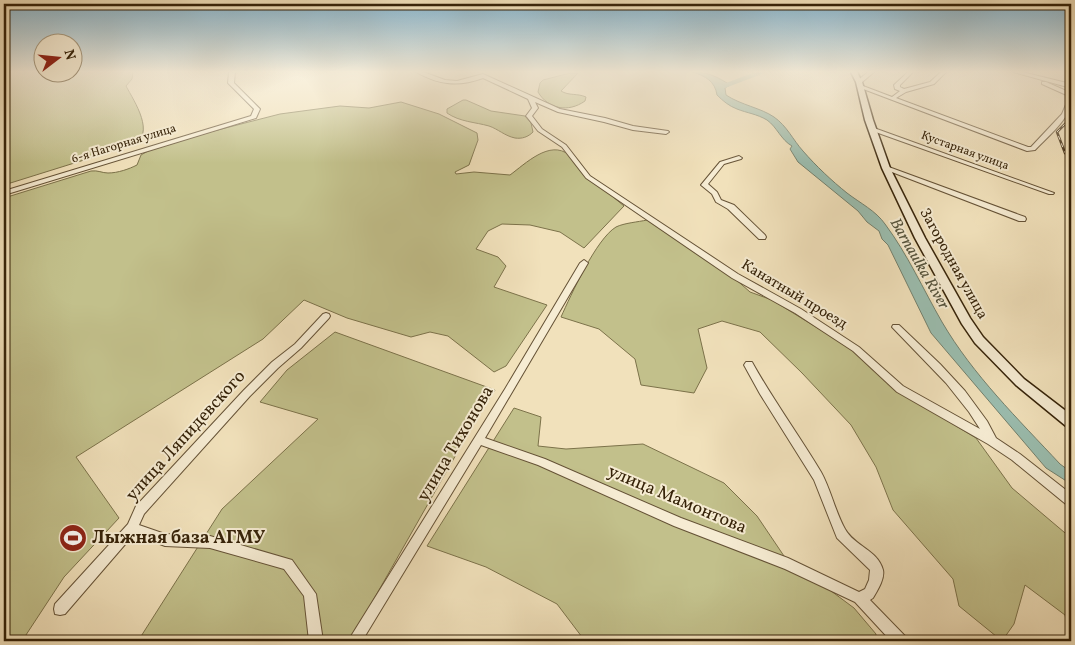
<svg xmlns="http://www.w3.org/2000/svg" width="1075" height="645" viewBox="0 0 1075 645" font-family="Vollkorn,serif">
  <rect width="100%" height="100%" fill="#f1e1bb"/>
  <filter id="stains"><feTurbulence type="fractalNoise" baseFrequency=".004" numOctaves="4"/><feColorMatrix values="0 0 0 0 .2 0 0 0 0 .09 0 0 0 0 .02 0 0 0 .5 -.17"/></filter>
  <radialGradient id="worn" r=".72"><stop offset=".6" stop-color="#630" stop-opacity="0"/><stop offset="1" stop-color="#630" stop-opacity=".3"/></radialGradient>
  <g fill="#c2c08b" stroke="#7c724a">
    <path d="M4 72H133L132 79 126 86C134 101 157 135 132 145L4 185Z"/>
    <path d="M570 73H578L561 91C569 96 577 93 586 97L585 101C568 113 548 109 538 92L540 83 543 80Z"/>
    <path d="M463 100H466L491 111 525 116 531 123 533 132C528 137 522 139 515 138 505 136 498 129 489 126 475 122 460 122 447 113V109Z"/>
    <path d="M401 102 439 114 477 133 478 140 469 165 455 172 456 174 474 172 510 175C525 164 550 139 569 155 575 159 579 167 585 173 597 184 611 195 624 206L584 248 560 232 530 225 502 224 488 231 476 249 498 257 506 266 494 287 547 305 506 366 494 372 448 336 430 332 411 337 347 318 304 300 263 339 76 457 119 518 64 577 22 641H4V198L91 171C98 170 102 173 108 173 118 173 129 169 137 165L141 155 148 151 202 134 280 114 340 106 369 108Z"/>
    <path d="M647 220 657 225 732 276 750 292 772 300 855 351 900 392 976 438 1012 488 1071 538V641L1065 615 1025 585 1014 624 1002 641 959 606 953 579 893 510 876 467 851 425 802 373 760 332 722 321 698 329 707 368 694 393 641 385 635 359 599 329 561 317C571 295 596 239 616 227 624 223 638 222 647 220Z"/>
    <polygon points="335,332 495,390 478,416 350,641 138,641 222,509 318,419 260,402 287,370"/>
    <polygon points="514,408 541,417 538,446 566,449 643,444 724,483 757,516 784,556 854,608 876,634 876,641 585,641 557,604 486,567 427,546"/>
  </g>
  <path fill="#9bbeb0" stroke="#73806d" d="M693 72C708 72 718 77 730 85L725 88 726 95C741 105 761 108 774 117 787 126 793 140 803 151 816 166 832 181 847 193 860 203 876 211 885 224 908 255 923 289 942 322 973 375 1018 419 1060 464L1071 472V484L1046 468 931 333 888 245 882 239 879 231 867 222 858 211 798 162 790 149 792 146C781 140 777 127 767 120 757 114 747 113 737 109 729 106 723 101 717 95 715 81 705 76 693 72Z"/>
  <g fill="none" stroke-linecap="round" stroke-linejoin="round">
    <polygon fill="#9bbeb0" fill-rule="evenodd" points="755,72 767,72 725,88 718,86"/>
    <g stroke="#655236" stroke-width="2">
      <g id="minor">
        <path d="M416 72H423L445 80 457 81 483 74 560 109 605 118 633 126 668 131 669 132 666 134 633 130 604 122 558 112 535 102 538 108 532 116 542 129 566 145 590 176 738 274 801 309 859 347 903 386 980 429 969 412 946 383 892 327 893 325H899L940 364 965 391 987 421 996 438 1020 454 1071 494V506L1067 505 1012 460 988 444 897 392 853 351 795 313 732 278 586 178 562 147 538 131 527 117 526 116 532 108 528 99 483 78C458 87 439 85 416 72Z"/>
        <polygon points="868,72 874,72 861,83 857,83 857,81"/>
        <path d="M908 72H913L900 85V87L904 89 930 82 941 72H946L934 84 906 92 896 98 1028 147H1031L1062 114 1068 100 1071 98C1072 118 1048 136 1035 150L1027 151 858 87 863 86 892 97 900 91 895 89 894 85Z"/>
        <polygon points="1013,72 1022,72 1071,84 1071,88"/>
        <polygon points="1042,82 1046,82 1071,93 1071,97 1042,84"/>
        <polygon points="870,128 874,128 1054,193 1053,194 1049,194 870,130"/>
        <polygon points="739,156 742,158 741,159 724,164 708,184 717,192 721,200 734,205 765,235 766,237 765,239 759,239 728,209 716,202 712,194 701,185 720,162"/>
        <polygon points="886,166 1025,217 1026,219 1025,221 1019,221 884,169 883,168"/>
        <path d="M584 260 588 263 485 438 545 459 681 518 788 558 859 592 865 589 869 580 870 570 837 538 814 480 760 394 744 365 746 362H752C773 400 799 435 821 472 831 490 835 511 845 529 854 546 878 550 883 570 885 579 877 591 873 598L870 600 905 636 907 641H891L855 602 785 569 674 526 538 465 481 445 362 641H348L505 389 580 263Z"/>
        <polygon points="326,313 329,314 330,316 329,318 301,348 278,368 250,396 144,514 139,525 165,534 210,536 292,560 316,594 323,641 309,641 304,596 284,569 210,548 165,546 134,534 65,614 60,615 55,614 54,609 55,604 128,524 136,506 244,390 272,362 295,344 323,314"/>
      </g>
    </g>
    <g stroke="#655236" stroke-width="2">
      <polygon id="tertiary" points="229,72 235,72 234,83 260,109 256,118 4,195 4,191 251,116 254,109 228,83"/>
    </g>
    <g stroke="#362309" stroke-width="3">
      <polygon id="secondary" points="851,72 857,72 862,82 873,120 890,168 925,238 970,318 983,337 1024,379 1071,415 1071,427 1066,426 1016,385 975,343 962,324 915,238 882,168 865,120 856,82"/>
    </g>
    <use href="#minor" fill="#f6ecd3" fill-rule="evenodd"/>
    <use href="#tertiary" fill="#f6ecd3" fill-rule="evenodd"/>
    <use href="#secondary" fill="#f6ecd3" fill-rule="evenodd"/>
    <g stroke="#362309" stroke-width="2.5">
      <polyline id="rail" points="1071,118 1057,132 1065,153 1071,160"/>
    </g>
    <use href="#rail" stroke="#f6ecd3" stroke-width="1" stroke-dasharray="4" stroke-linecap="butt"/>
  </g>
  <linearGradient id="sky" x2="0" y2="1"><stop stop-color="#89b8d2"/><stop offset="0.44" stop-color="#f9f2e0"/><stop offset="1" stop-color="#f9f2e0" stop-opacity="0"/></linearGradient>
  <rect width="1075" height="163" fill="url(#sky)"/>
  <defs>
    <g id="stadium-disc" transform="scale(1.4375)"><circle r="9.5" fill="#8f2418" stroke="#f6ecd3"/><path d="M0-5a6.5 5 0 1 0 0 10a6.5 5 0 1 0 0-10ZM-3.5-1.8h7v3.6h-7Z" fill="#fff"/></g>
  </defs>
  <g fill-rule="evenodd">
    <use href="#stadium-disc" x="73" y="538"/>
  </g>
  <g text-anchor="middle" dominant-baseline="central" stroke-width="4" stroke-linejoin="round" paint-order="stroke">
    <g font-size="12" fill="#362309" stroke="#f6ecd3">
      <text transform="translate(124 144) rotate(-17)">6-я Нагорная улица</text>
      <text transform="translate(965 151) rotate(20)">Кустарная улица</text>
    </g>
    <g font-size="15" fill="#362309" stroke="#f6ecd3">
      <text transform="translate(953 264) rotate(61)">Загородная улица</text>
      <text transform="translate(794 295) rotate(31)">Канатный проезд</text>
    </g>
    <g font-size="16" font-style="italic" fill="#54523b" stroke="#f6ecd3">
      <text transform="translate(919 264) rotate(60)">Barnaulka River</text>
    </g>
    <g font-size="18" fill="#362309" stroke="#f6ecd3">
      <text transform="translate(186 436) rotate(-48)">улица Ляпидевского</text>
      <text transform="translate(456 444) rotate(-59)">улица Тихонова</text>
      <text transform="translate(677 500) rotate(23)">улица Мамонтова</text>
    </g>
    <g font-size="18" font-weight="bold" fill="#362309" stroke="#f6ecd3" text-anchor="start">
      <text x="92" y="538">Лыжная база АГМУ</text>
    </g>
  </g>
  <rect width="1075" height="645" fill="none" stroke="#f1e1bb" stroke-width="20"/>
  <rect x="5" y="5" width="1065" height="635" fill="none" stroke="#362309" stroke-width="2.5"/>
  <rect x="10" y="10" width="1055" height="625" fill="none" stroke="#362309"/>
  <g transform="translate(58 58) rotate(74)"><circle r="24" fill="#f6ecd3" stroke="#a99c82"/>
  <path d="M0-4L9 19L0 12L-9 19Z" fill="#8f2418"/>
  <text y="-8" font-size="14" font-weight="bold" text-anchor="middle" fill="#362309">N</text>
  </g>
  <rect width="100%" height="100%" filter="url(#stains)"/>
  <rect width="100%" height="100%" fill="url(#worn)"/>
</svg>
